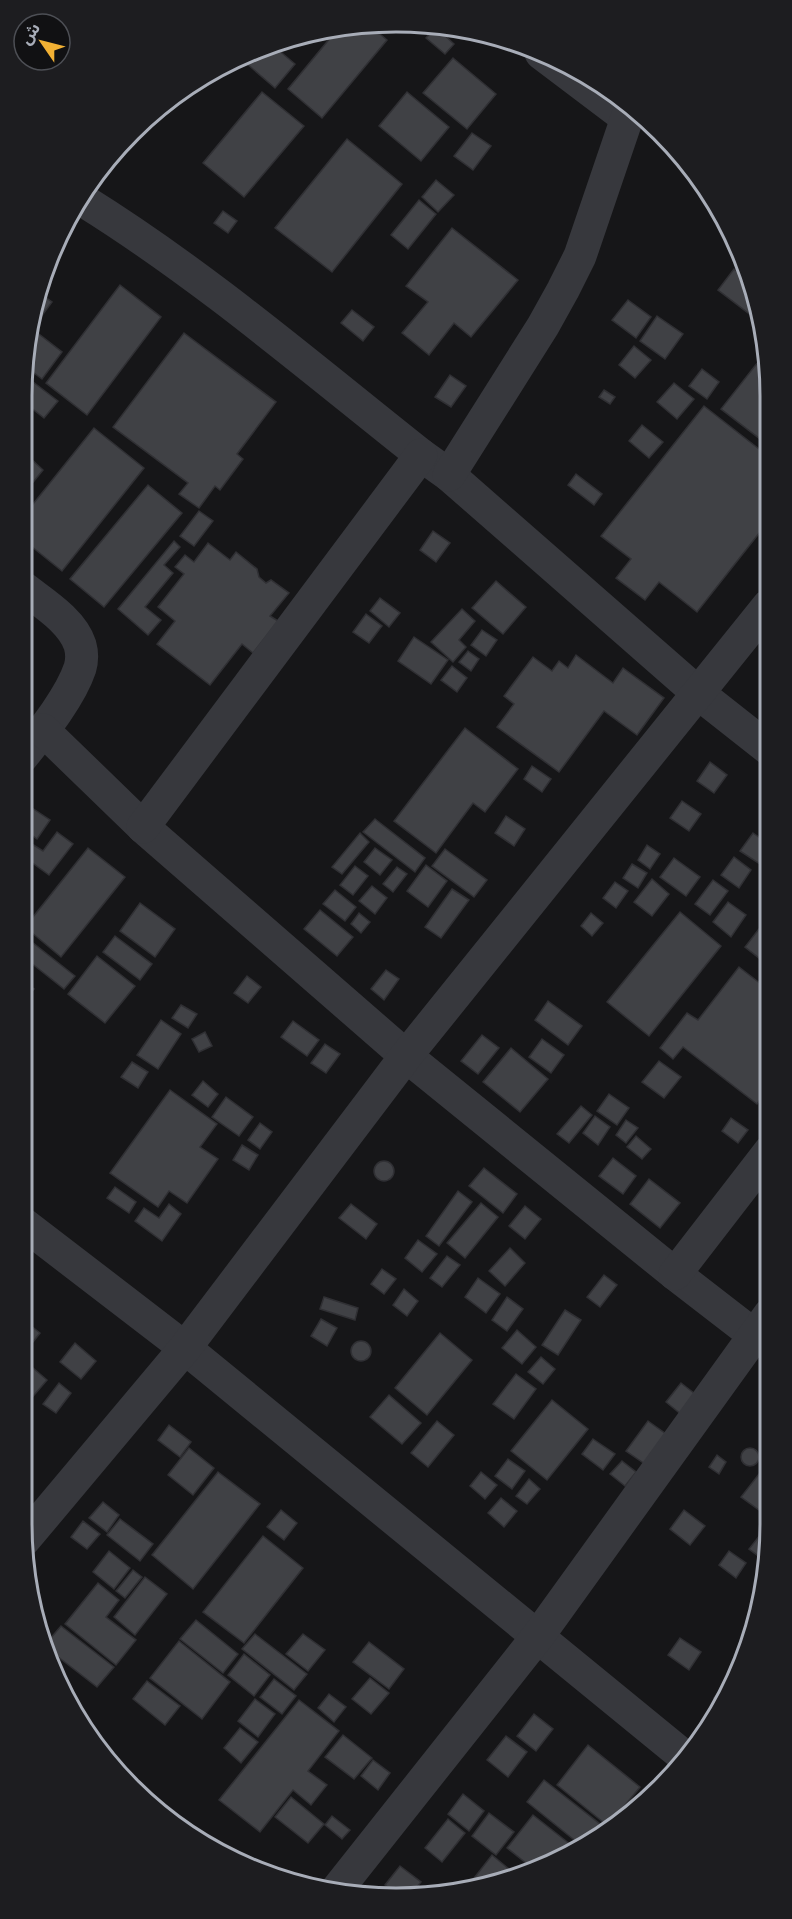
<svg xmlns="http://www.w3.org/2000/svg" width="792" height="1919" viewBox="0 0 792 1919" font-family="Overpass,'Noto Sans Arabic',sans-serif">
  <rect width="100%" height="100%" fill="#161618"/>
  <g fill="#404145" stroke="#303034" stroke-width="1.5">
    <polygon points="367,23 387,40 322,118 288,89 336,31"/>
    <polygon points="433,30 440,31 454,44 445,54 426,38"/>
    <polygon points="276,48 295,64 275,88 246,63 254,53"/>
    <polygon points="453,58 496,94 467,129 423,93"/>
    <polygon points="262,92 304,126 244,197 203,163"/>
    <polygon points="407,92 449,127 421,161 379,126"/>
    <polygon points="472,133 491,146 473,170 454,156"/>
    <polygon points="347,139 402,184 332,272 275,228"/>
    <polygon points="436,180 454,195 438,212 422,197"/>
    <polygon points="419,200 436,214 408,249 391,235"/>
    <polygon points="223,211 237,221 228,233 214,223"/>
    <polygon points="452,228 518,280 471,337 454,323 429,355 402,333 428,302 406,286"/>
    <polygon points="734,269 747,279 760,322 718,290"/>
    <polygon points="120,285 161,317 87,415 46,383"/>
    <polygon points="38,292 52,302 38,321 34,318"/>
    <polygon points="628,300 651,317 636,338 612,320"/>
    <polygon points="352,310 374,327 363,341 341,323"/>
    <polygon points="657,316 683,334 665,359 640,341"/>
    <polygon points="35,331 62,352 42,379 26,367 31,337"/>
    <polygon points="184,333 276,402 237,454 243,459 220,490 215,486 199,508 179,494 188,483 113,427"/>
    <polygon points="634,346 651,360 635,378 619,365"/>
    <polygon points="758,362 768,370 768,437 764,442 721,409"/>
    <polygon points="702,369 719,382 707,399 689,386"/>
    <polygon points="24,375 58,401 44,418 21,400"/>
    <polygon points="450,375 466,386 451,407 435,397"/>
    <polygon points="674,383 694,399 677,419 657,402"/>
    <polygon points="604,390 615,397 610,404 599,397"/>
    <polygon points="704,406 768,456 768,522 697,612 659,582 645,600 616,578 631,559 601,536"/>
    <polygon points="642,425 663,442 649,458 629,441"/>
    <polygon points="94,428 144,468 62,571 21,538 21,519"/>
    <polygon points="28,456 43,470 21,497 21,464"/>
    <polygon points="576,474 602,494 594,505 568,485"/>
    <polygon points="148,485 182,513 104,607 70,579"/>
    <polygon points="199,511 213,521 194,546 180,536"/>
    <polygon points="433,531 450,543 436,562 420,550"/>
    <polygon points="174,541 180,547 164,565 173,573 145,607 161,620 148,635 118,609"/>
    <polygon points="208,543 230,560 236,552 257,569 259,577 266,583 271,580 289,593 270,616 278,621 253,653 242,644 210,685 157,644 175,621 158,607 184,574 175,567 185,555 194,562"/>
    <polygon points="496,581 526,607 503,634 472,608"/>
    <polygon points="380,598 400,613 389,627 370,611"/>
    <polygon points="462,609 475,621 459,640 466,647 453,662 431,642"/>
    <polygon points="366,614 382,626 369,643 353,632"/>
    <polygon points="482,630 497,640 486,656 471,645"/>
    <polygon points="414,637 448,660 431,684 398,661"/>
    <polygon points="468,651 479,659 471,671 459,662"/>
    <polygon points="576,655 613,683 623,668 664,698 637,735 604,711 559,772 497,727 514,704 504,696 533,657 552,671 559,661 568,668"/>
    <polygon points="452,666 467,678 457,692 441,680"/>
    <polygon points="465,728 518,769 485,812 473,803 436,853 394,821"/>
    <polygon points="710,762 727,775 714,793 697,781"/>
    <polygon points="532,766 551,779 542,792 524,779"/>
    <polygon points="682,801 701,814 689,831 670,818"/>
    <polygon points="32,808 50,820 37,839 21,827 21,823"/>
    <polygon points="506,816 525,829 514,846 495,833"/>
    <polygon points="375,819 425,858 415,872 363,832"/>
    <polygon points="57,832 73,844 49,875 23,856 32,844 43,851"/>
    <polygon points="360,833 369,842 342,874 332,867"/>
    <polygon points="753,833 769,844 769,870 740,851"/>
    <polygon points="647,845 660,854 650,869 638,860"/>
    <polygon points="88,848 125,877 61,957 25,927"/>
    <polygon points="375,848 392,860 380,875 364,862"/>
    <polygon points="445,849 487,880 474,897 432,866"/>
    <polygon points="734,857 751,870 739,888 721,875"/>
    <polygon points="674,858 700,877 686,896 660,877"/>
    <polygon points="632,864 647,873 638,888 623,878"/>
    <polygon points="426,865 447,881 428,907 407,891"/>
    <polygon points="355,866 368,876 353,895 340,885"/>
    <polygon points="397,867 407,874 393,892 383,884"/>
    <polygon points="652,879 669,894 652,916 634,902"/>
    <polygon points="713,880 728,891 710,915 695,904"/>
    <polygon points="615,882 628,891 616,908 603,898"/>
    <polygon points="372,886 387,898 375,914 359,901"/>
    <polygon points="452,889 469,900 441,938 425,927"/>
    <polygon points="335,890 356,907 345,921 323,904"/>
    <polygon points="728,902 746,915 731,937 713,922"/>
    <polygon points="140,903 175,929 155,957 120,931"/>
    <polygon points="320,910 353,937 337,956 304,929"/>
    <polygon points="680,912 721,946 649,1036 607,1002"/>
    <polygon points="359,913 370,922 361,933 351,924"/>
    <polygon points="591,913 603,923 592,936 581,926"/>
    <polygon points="769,916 769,966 745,947"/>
    <polygon points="23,935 75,976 64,989 21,955 21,938"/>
    <polygon points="115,936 152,964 140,980 103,952"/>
    <polygon points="97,956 135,986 105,1023 68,994"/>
    <polygon points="739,967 770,991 770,1086 757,1104 683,1047 673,1059 660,1048 687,1013 698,1020"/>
    <polygon points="386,970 399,979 384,1000 371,989"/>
    <polygon points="247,976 261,987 248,1003 234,993"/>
    <polygon points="21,980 34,989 21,1006"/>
    <polygon points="548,1001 582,1026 568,1045 535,1020"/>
    <polygon points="181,1005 197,1014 188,1028 172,1018"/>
    <polygon points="161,1020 181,1034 158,1069 137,1055"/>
    <polygon points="293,1021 319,1040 307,1056 281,1037"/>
    <polygon points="205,1032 212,1046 199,1052 192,1039"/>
    <polygon points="482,1035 499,1048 478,1074 461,1061"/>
    <polygon points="542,1039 564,1055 551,1073 529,1057"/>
    <polygon points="325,1044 340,1054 326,1073 311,1063"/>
    <polygon points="511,1048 548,1079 520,1112 483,1082"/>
    <polygon points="659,1061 681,1077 664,1098 642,1082"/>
    <polygon points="132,1062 148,1072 138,1088 121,1077"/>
    <polygon points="203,1081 218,1094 208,1107 192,1095"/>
    <polygon points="170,1090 217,1124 200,1147 218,1159 187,1203 169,1191 158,1207 110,1173"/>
    <polygon points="609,1094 629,1108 617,1125 597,1111"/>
    <polygon points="226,1097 253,1117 239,1136 212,1117"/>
    <polygon points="581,1106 592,1115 569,1143 557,1134"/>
    <polygon points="595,1116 610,1127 598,1145 583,1133"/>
    <polygon points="731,1118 748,1130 738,1143 722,1131"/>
    <polygon points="626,1120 638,1128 626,1143 616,1135"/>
    <polygon points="260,1123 272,1132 260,1149 248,1140"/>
    <polygon points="636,1136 651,1149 642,1159 627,1147"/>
    <polygon points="242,1145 258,1155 249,1170 233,1160"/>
    <polygon points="613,1158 636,1176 623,1194 599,1176"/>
    <circle cx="384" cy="1171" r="10"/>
    <polygon points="484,1168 517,1194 503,1213 469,1186"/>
    <polygon points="649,1179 680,1203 660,1228 630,1204"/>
    <polygon points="115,1187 136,1202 129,1213 107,1198"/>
    <polygon points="458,1191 472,1202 439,1246 426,1236"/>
    <polygon points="481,1203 498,1217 465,1258 447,1243"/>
    <polygon points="169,1204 181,1214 162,1241 135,1221 144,1208 159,1218"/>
    <polygon points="351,1204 377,1224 366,1239 339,1218"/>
    <polygon points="525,1206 541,1219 525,1239 509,1226"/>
    <polygon points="418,1240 437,1254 422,1272 405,1258"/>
    <polygon points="510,1248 525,1263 505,1286 489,1271"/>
    <polygon points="447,1256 460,1265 442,1287 430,1278"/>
    <polygon points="382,1269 396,1279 384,1294 371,1284"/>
    <polygon points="604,1275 617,1285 600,1307 587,1297"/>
    <polygon points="478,1278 500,1294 486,1313 465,1297"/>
    <polygon points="404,1289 418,1301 407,1316 393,1305"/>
    <polygon points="324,1297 358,1308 355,1320 320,1309"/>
    <polygon points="507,1297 523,1309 507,1331 492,1320"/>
    <polygon points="565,1310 581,1320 558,1355 542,1345"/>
    <polygon points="21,1318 40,1333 21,1357"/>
    <polygon points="321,1319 337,1328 327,1346 311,1336"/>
    <polygon points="517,1330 536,1347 522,1364 502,1348"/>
    <polygon points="440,1333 472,1360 427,1415 395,1388"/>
    <circle cx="361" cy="1351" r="10"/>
    <polygon points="75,1343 96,1361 81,1379 60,1362"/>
    <polygon points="541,1357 555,1369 543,1384 528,1372"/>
    <polygon points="26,1362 47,1380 29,1401 21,1394 21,1369"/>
    <polygon points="516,1374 536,1389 514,1419 493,1404"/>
    <polygon points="59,1383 71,1393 56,1413 43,1404"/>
    <polygon points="681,1383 699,1397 682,1415 666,1402"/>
    <polygon points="389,1395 421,1423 402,1444 370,1417"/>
    <polygon points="552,1400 588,1429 547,1480 511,1451"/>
    <polygon points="437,1421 454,1435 428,1467 411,1453"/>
    <polygon points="648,1421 666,1434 645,1464 626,1451"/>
    <polygon points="169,1425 191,1442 180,1457 158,1440"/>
    <polygon points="21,1433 32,1442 21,1455"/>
    <polygon points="593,1439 615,1454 603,1470 582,1454"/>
    <polygon points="189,1448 214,1468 193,1495 168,1475"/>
    <circle cx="750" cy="1457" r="9"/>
    <polygon points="717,1455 726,1462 719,1474 709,1467"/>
    <polygon points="508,1459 525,1471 512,1489 495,1476"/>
    <polygon points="622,1461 636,1472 625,1486 610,1474"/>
    <polygon points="218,1472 260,1504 193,1589 152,1555"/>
    <polygon points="481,1472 497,1485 485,1499 470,1486"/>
    <polygon points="759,1474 771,1484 771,1496 759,1510 741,1497"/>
    <polygon points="529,1479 540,1489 527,1504 516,1496"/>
    <polygon points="501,1498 517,1511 504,1527 488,1513"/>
    <polygon points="103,1502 119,1515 107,1532 89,1518"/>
    <polygon points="281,1510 297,1523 284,1540 267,1527"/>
    <polygon points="684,1510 705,1526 690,1545 670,1529"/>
    <polygon points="771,1511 771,1524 765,1519"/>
    <polygon points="120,1519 153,1544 140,1561 107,1535"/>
    <polygon points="83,1521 100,1534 87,1549 71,1537"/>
    <polygon points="764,1530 769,1534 765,1561 749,1549"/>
    <polygon points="263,1536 303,1568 244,1643 203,1612"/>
    <polygon points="109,1551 130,1568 114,1589 93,1572"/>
    <polygon points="729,1551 746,1563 736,1578 719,1565"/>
    <polygon points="133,1570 142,1577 125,1598 116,1591"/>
    <polygon points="145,1577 167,1594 135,1635 114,1617"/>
    <polygon points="98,1583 119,1600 106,1617 136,1640 116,1665 65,1624"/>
    <polygon points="196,1620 238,1654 223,1673 180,1639"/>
    <polygon points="61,1626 114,1667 97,1687 44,1646"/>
    <polygon points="255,1634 307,1674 294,1690 242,1649"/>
    <polygon points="303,1634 325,1650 308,1671 286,1654"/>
    <polygon points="680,1638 701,1652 689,1670 668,1655"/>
    <polygon points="179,1641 230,1682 202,1719 150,1678"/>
    <polygon points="369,1642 404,1669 389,1689 353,1662"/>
    <polygon points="244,1654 270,1675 254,1696 228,1675"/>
    <polygon points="370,1678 389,1693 371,1714 352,1699"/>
    <polygon points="274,1679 296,1696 282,1714 260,1697"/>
    <polygon points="147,1681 180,1706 165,1725 133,1699"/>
    <polygon points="727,1681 730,1683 720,1702 714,1698"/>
    <polygon points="329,1694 346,1707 334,1722 318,1708"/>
    <polygon points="255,1699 275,1714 258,1737 238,1721"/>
    <polygon points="299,1700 339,1731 308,1771 327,1785 311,1805 293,1790 260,1832 219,1800"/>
    <polygon points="534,1714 553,1729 536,1751 517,1736"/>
    <polygon points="240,1728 258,1742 241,1763 224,1748"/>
    <polygon points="343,1735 372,1758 354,1779 325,1757"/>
    <polygon points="506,1736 527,1752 508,1777 487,1760"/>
    <polygon points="588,1745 640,1787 608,1826 557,1785"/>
    <polygon points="373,1760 390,1773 378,1790 361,1776"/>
    <polygon points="544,1780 600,1824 583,1847 527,1802"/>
    <polygon points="463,1794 484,1811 469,1831 448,1814"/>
    <polygon points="291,1797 324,1824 308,1843 275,1817"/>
    <polygon points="489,1813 514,1832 496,1855 472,1836"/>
    <polygon points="533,1815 575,1848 571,1852 531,1867 507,1848"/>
    <polygon points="332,1816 350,1830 342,1839 325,1825"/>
    <polygon points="448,1819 465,1833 442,1862 425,1848"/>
    <polygon points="492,1855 515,1874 469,1891 464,1891"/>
    <polygon points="400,1866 421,1882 412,1893 395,1893 385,1885"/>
  </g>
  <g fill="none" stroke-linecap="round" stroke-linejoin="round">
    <g stroke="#37383d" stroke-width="33">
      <polyline points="541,53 627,118"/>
      <path d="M84 201C203 275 311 368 421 455L449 475 698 693 769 749"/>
      <polyline points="449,475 543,326 563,290 580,256 627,118 632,108"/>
      <path d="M21 586C41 602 72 620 80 645 82 652 82 661 80 668 70 698 41 733 21 758"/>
      <polyline points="43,730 143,827 406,1056 675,1274 754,1335"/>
      <polyline points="143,827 421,455"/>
      <polyline points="21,1222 185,1348 686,1758"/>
      <polyline points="675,1274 770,1151"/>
      <polyline points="24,1540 185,1348 406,1056 768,606"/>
      <polyline points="336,1891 538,1636 770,1314"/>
    </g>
  </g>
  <path d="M0 0H792V1919H0ZM396 32H396A364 364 0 0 1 760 396V1524A364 364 0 0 1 396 1888H396A364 364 0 0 1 32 1524V396A364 364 0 0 1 396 32Z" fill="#1d1d20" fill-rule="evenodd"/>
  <path fill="none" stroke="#a8adb8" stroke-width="3" d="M396 32H396A364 364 0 0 1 760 396V1524A364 364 0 0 1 396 1888H396A364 364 0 0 1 32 1524V396A364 364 0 0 1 396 32Z"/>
  <g transform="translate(42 42) rotate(305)"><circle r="28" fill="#111113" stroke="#4d4f55" stroke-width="1.5"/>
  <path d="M0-4.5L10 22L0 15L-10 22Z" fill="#f2b134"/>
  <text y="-9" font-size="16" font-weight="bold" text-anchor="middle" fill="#a8adb8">ش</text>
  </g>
</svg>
